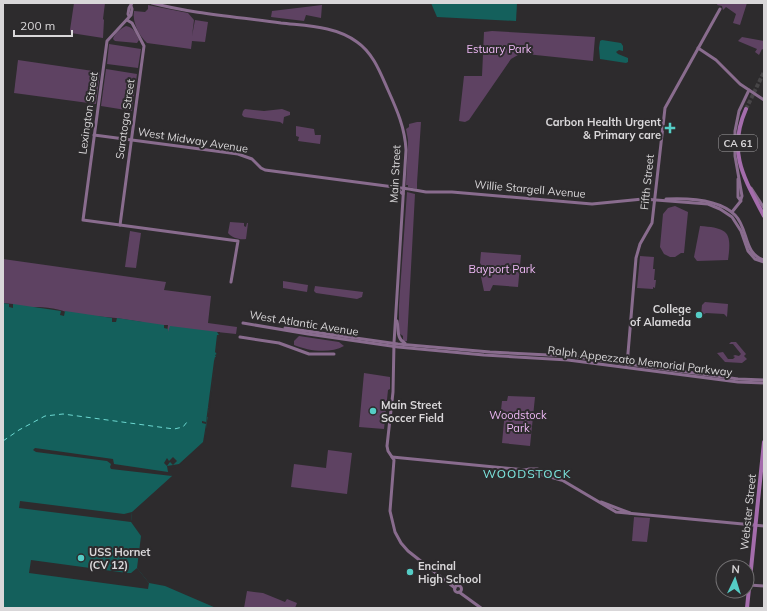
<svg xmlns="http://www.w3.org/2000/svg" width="767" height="611" viewBox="0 0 767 611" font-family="Mulish,sans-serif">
  <rect width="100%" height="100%" fill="#2d2b2d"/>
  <g fill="#5e4262">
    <polygon points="74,3 105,3 103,19 104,20 103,38 71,33 70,30"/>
    <polygon points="718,3 747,3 740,25 733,23 736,14 726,7 723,10 722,6 717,5"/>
    <path d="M148 5 188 13 194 20 192 36 195 20 208 22 205 42 192 41 191 49 147 43C139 36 132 22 134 11L145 12 148 9Z"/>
    <polygon points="322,5 321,18 306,15 304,21 271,17 272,11"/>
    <path d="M126 26C134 27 136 34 139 40L137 43 115 41 113 39C114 34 121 28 126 26Z"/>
    <polygon points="492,31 595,37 593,61 526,54 518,55 511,59 469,120 465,122 459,121 464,76 482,76 484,32"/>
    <polygon points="742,37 764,41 764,50 762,49 759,55 755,52 757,49 738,41"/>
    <polygon points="109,44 141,49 138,68 107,64"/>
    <polygon points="18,60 100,72 96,104 14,93"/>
    <polygon points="106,69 137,74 132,111 101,106"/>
    <polygon points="245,109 264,111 282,109 290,112 290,115 284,117 283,124 280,122 244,117 242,115 243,111"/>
    <polygon points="417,122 421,122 417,183 417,189 408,187 408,185 406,185 408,140 406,129 409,127 409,124"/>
    <polygon points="296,126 314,129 315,135 321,135 320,144 298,141 299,137 296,136"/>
    <polygon points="407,192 415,194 407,341 403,341 403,336 399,333 399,305"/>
    <polygon points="675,206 688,212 684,253 681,253 675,257 670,257 664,254 660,247 663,214 668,208"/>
    <path d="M230 222 244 223V226L246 227 247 223H248L246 239C240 240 232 238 228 233Z"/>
    <path d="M700 226C728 228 732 232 728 260L697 261 694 257Z"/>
    <polygon points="130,231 141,233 136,268 125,267"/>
    <polygon points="481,252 521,255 518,287 493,285 490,291 484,291 481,277 484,269 480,263"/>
    <polygon points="640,256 654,257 653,269 655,269 654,280 656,280 655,288 653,287 653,289 637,288"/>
    <path d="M3 259 166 282 164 290 211 296 208 323 237 327 236 334 217 332 167 333 168 325H164L163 333 142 322 116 318 71 314C56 306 30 306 13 308V304L3 303Z"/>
    <polygon points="283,281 308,285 307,292 283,288"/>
    <polygon points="315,286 363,292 362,297 357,299 316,293 314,291"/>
    <polygon points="705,302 728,304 727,317 724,314 706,313 701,316 702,305"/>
    <path d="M299 336 339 342 344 346C330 354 308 351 294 345V341Z"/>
    <polygon points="731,342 736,342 746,354 744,356 747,359 742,363 725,362 717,353 723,352 728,359 733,359 735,357 733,356 735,355 739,356 741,354 733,344 729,344"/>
    <polygon points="364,373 390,377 390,389 388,390 384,429 359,427"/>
    <polygon points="508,396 535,397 530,446 502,443 505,411 501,410 502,401 507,401"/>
    <polygon points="328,450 352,453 347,494 291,487 294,464 326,468"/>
    <polygon points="634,517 650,518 647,542 632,541"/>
    <polygon points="247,591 263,593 285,602 287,599 297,603 295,608 244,608"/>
  </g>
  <g fill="#14605c">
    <polygon points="431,3 517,3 516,21 437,17"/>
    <polygon points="602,40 621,43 623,46 623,51 619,50 616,52 618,54 628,58 628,62 626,63 600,59 599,48 600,41"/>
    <polygon points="3,303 9,304 9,307 13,308 13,304 61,311 60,315 64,316 65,311 112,318 112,322 116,322 117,318 164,325 164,328 168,329 168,332 170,326 218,332 219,335 204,443 177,466 168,468 168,472 172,476 132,512 131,522 141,536 137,568 149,583 165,586 216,608 3,608"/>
  </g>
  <g fill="#2d2b2d">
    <polygon points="217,332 220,332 212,388 211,397 210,408 208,407 209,408 208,417 207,417 205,443 178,466 172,469 169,469 169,472 172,476 111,469 110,467 111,464 107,461 36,452 33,450 35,448 113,459 114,464 168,472 167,466 164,463 167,458 169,461 173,457 177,461 173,465 170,462 167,466 179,464 203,442 206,424 202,423 202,421 206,422 214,361 215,357 216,357 215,355 217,354 215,352 217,335 219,335"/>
    <polygon points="20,501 124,514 132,512 131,522 19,508"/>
    <polygon points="31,560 127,573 131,573 137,568 149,583 148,589 29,573"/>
  </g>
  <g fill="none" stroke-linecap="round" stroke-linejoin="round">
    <polyline stroke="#6cd8d1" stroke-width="1" stroke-dasharray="5 4" stroke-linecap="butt" points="3,441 19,430 45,416 63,414 174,429 183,427 187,422"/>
    <polyline stroke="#474547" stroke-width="4" stroke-dasharray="4 2" stroke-linecap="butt" points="746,109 764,72"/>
    <g stroke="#896c8e" stroke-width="3">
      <path d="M152 3C194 14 239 17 281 23 307 26 336 26 357 42 373 53 380 72 388 90 397 110 405 128 406 150L394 343 393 392 387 446 388 451 394 460 390 511 395 532 401 543 408 551 455 588"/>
      <polyline points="131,6 132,9 131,15 107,41 83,220 238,241 231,282"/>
      <polyline points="129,16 128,14 129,8 132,3"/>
      <polyline points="698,48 716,60 740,84 764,100"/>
      <polyline points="94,135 238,154 252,159 261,168 265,170 409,189 426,192 452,192 592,204 643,199 708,204 720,209 732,217 741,231 748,251 755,259 764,262"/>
      <polyline points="738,179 738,197 741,201"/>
      <polyline points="395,187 403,194"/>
      <polyline points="751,188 764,208"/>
      <path d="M666 199C688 198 719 199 735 215 749 229 743 254 764 260"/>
      <polyline points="732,212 740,202 742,196 735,156 735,131 739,111 749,90"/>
      <polyline points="120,225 144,46 132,23 127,20"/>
      <path d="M397 321C399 329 396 339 405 343"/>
      <polyline points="243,323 308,334 398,347 484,355 568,360 738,382 764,383"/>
      <polyline points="285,328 398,344 490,352 569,356 738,379 764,380"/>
      <polyline points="240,337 279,343 309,354 334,354"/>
      <polyline points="627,365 636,258 640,244 652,223 665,108 720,9"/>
      <polyline points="392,457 526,470 528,472 543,475 561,480"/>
      <polyline points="526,470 529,469 537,469 550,473 616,512 764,526"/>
      <polyline points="601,502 630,513"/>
      <polyline points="749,585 764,586"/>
      <circle cx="458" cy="589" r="3.5"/>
      <polyline points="459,592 481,608"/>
    </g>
    <g stroke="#a46cac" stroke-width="4">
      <path d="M746 109C727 152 744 178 764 216"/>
      <polyline points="747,608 764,442"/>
    </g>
  </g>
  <g fill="#55cdc6" stroke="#2d2b2d" stroke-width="1.5">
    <path d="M668 122h4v4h4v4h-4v4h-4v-4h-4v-4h4z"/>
    <circle cx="699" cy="315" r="4"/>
    <circle cx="373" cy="411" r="4"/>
    <circle cx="81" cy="558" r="4"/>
    <circle cx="410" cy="572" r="4"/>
  </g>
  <g text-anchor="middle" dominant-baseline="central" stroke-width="4" stroke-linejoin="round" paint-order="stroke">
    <rect fill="#2d2b2d" stroke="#a5a3a5" stroke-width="1" x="719" y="135" width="38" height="16" rx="3"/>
    <g font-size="10" font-weight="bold" fill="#d9d7d9">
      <text x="738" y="143">CA 61</text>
    </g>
    <g font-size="11" fill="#edb8f4" stroke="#2d2b2d">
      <text x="499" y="49">Estuary Park</text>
      <text x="502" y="269">Bayport Park</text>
      <text x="518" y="415">Woodstock<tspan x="518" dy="13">Park</tspan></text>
    </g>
    <g font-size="11" fill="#d9d7d9" stroke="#2d2b2d">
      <text transform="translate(88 113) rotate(-82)">Lexington Street</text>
      <text transform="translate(125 119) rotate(-82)">Saratoga Street</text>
      <text transform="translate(193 140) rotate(9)">West Midway Avenue</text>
      <text transform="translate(395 174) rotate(-87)">Main Street</text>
      <text transform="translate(647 182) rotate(-84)">Fifth Street</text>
      <text transform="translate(530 189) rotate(5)">Willie Stargell Avenue</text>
      <text transform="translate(304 323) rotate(9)">West Atlantic Avenue</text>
      <text transform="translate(640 361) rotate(7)">Ralph Appezzato Memorial Parkway</text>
      <text transform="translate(748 512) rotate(-84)">Webster Street</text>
    </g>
    <g font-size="11" font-weight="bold" fill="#d9d7d9" stroke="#2d2b2d" text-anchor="start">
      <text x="661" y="122" text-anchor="end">Carbon Health Urgent<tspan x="661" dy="13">&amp; Primary care</tspan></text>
      <text x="691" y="309" text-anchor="end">College<tspan x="691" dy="13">of Alameda</tspan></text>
      <text x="381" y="405">Main Street<tspan x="381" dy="13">Soccer Field</tspan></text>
      <text x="89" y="552">USS Hornet<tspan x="89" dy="13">(CV 12)</tspan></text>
      <text x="418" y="566">Encinal<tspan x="418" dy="13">High School</tspan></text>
    </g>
    <g font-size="12" letter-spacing="1" fill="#7de8e1" stroke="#2d2b2d">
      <text x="527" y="473">WOODSTOCK</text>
    </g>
  </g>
  <rect width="767" height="611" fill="none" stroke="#d9d7d9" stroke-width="8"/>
  <g transform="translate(735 579) rotate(4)"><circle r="19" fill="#2d2b2d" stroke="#727072"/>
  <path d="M0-3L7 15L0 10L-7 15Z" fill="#55cdc6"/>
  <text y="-6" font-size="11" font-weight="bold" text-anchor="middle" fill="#d9d7d9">N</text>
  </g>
  <path d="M14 30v6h58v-6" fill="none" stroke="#d9d7d9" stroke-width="2"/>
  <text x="20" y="30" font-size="12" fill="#d9d7d9" stroke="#2d2b2d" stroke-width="3" paint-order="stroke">200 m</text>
</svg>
